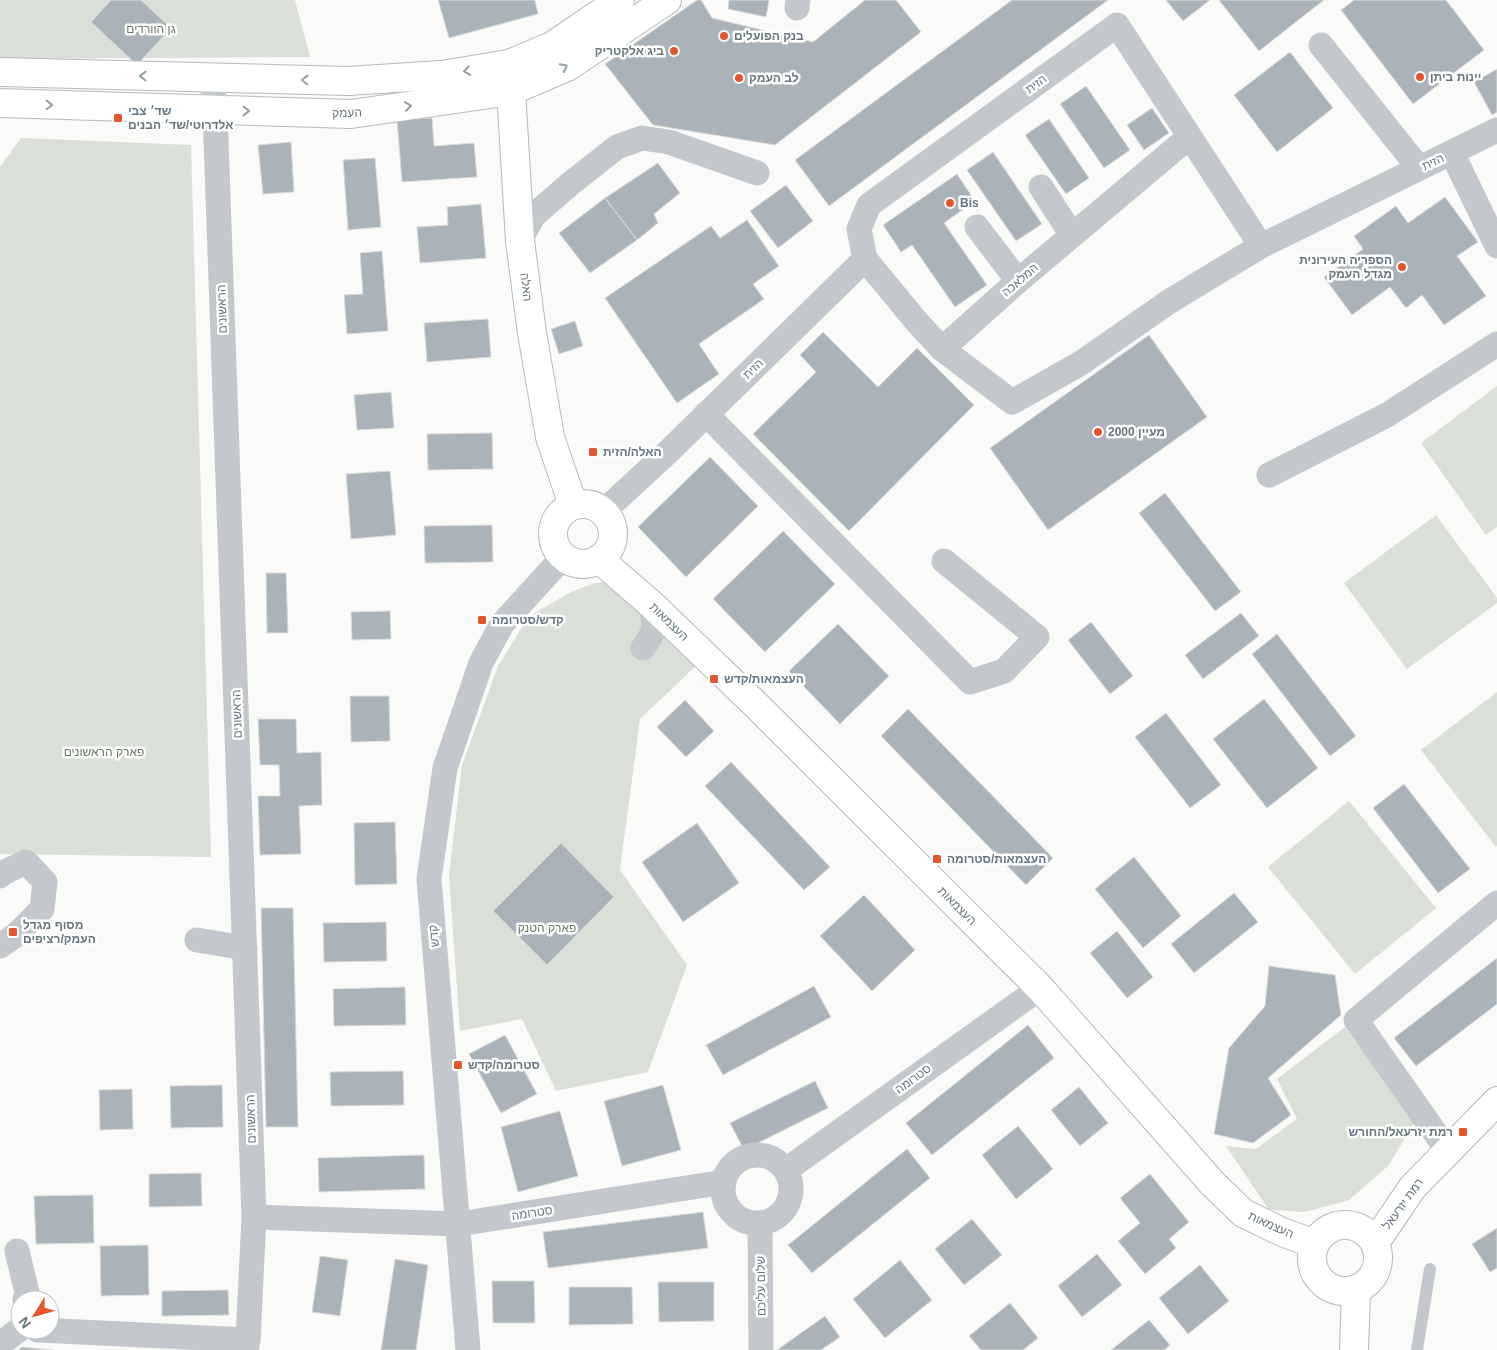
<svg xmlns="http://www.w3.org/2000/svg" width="1497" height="1350" viewBox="0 0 1497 1350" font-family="Helvetica,'Noto Sans Hebrew',sans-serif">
  <rect width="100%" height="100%" fill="#fafaf8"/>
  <g fill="#dadfd7">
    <polygon points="0,0 295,0 310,57 0,59"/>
    <polygon points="21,138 191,145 211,857 0,854 0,167"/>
    <polygon points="1497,386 1497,527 1486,535 1421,443"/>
    <polygon points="1436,515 1497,598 1497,603 1407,669 1344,583"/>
    <polygon points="614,581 700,662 640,719 620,870 687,965 648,1072 556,1091 522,1019 460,1031 449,875 462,765 498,666 529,616 573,591 595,583"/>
    <polygon points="1497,692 1497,845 1496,847 1421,750"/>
    <polygon points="1349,801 1436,908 1355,974 1268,867"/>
    <polygon points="1345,1027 1415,1122 1388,1166 1349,1200 1305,1212 1269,1210 1226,1146 1256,1149 1297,1119 1277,1079"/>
  </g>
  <g fill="#aab3b9" stroke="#dcdcda">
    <polygon points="111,0 141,0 171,28 137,65 91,22"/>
    <polygon points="438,0 535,0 538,14 449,38"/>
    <polygon points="697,0 701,0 712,18 813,42 865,0 896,0 921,32 775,145 653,125 605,64"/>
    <polygon points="729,0 769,0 766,17 728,9"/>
    <polygon points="1012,0 1108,0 829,206 795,160"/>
    <polygon points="1166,0 1210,0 1183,21"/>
    <polygon points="1219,0 1324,0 1259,51"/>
    <polygon points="1354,0 1446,0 1484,50 1413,104 1341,10"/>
    <polygon points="1290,52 1333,108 1277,152 1234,95"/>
    <polygon points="1497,69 1497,112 1492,115 1474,82"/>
    <polygon points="1086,86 1130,150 1104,168 1060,104"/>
    <polygon points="1152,108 1169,133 1144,150 1127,125"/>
    <polygon points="432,118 434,146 474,143 477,177 402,182 397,120"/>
    <polygon points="1049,119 1089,178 1066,194 1025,135"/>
    <polygon points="291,142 294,192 263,194 258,145"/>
    <polygon points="993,152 1042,224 1016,241 967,170"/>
    <polygon points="375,158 381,227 348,230 343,160"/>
    <polygon points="658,163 680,193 654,214 658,223 637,240 605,198"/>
    <polygon points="957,174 975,201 944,223 987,285 955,307 912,245 901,252 883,225"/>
    <polygon points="786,185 813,221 778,248 750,211"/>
    <polygon points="1445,197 1478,242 1457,256 1486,296 1444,325 1422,295 1406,308 1390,287 1352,315 1324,277 1363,249 1354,236 1396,206 1408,223"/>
    <polygon points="605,198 637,240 590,273 559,233"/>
    <polygon points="481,204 486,258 420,263 417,227 448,225 447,207"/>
    <polygon points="747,220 779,266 753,284 764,299 699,344 719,374 677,403 605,298 711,226 720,238"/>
    <polygon points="382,251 388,331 347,334 344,295 363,294 360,253"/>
    <polygon points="488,319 491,357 427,362 424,323"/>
    <polygon points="575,321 583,346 559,354 551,329"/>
    <polygon points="823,332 878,387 917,348 974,405 849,531 753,434 816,372 800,355"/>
    <polygon points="1149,335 1207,417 1048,530 990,448"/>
    <polygon points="391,392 394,428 357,430 354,395"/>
    <polygon points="492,433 493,469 428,470 427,434"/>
    <polygon points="710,457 758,506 686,577 638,527"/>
    <polygon points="390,471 396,535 351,539 346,474"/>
    <polygon points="1165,493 1241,592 1215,611 1139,513"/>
    <polygon points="492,525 493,562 425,563 424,526"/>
    <polygon points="783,531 835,584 765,652 713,599"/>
    <polygon points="266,573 286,573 288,633 267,633"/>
    <polygon points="390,611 391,639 352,640 351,612"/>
    <polygon points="1241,613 1259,636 1203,679 1185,655"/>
    <polygon points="1091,622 1133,676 1110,694 1068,640"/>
    <polygon points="838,624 889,676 840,724 789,671"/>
    <polygon points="1277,634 1356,736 1330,756 1252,654"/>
    <polygon points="350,696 389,696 390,741 351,742"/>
    <polygon points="1264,699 1318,768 1267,808 1213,739"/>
    <polygon points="685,700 714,731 686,757 657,727"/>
    <polygon points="908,709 1053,858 1026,885 881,736"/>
    <polygon points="1166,713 1221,785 1190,808 1135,737"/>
    <polygon points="258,719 296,719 297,753 321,752 322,805 299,806 301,854 260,855 258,796 280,796 279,765 260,765"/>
    <polygon points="731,762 830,867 804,890 705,786"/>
    <polygon points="1404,784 1470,869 1438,893 1373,808"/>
    <polygon points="395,822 397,884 355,885 354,823"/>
    <polygon points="697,823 739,883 683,922 642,862"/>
    <polygon points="561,843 614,897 547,965 493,911"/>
    <polygon points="1134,857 1181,916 1143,948 1095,889"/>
    <polygon points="1234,893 1258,922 1194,973 1171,944"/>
    <polygon points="864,895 915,950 872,991 820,936"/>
    <polygon points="261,908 293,908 298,1127 266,1127"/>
    <polygon points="386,922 387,961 324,962 323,923"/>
    <polygon points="1117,931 1153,977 1127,998 1090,953"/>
    <polygon points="1497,958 1497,1004 1416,1066 1394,1038"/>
    <polygon points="1269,966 1335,975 1341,1015 1268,1078 1291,1115 1253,1143 1214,1134 1229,1048 1265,1006"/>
    <polygon points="814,986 831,1017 723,1075 706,1045"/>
    <polygon points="405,987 406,1025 334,1026 333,989"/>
    <polygon points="1028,1025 1054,1058 932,1155 906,1123"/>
    <polygon points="505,1035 537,1094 501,1113 469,1054"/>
    <polygon points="403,1071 404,1105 331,1106 330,1072"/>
    <polygon points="815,1081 828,1108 744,1150 730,1123"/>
    <polygon points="222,1085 223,1127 171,1128 170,1086"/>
    <polygon points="663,1085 681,1150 622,1166 604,1101"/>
    <polygon points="1079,1087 1108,1123 1080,1146 1051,1110"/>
    <polygon points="132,1089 133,1129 100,1130 99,1090"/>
    <polygon points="560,1111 578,1176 518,1192 501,1127"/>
    <polygon points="1018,1126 1053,1169 1016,1199 982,1155"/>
    <polygon points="907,1149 930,1178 812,1273 788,1245"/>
    <polygon points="424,1155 425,1189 319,1192 318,1158"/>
    <polygon points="201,1173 202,1206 149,1207 149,1174"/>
    <polygon points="1150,1174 1189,1222 1169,1239 1176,1248 1145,1274 1118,1241 1140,1223 1120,1198"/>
    <polygon points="93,1195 94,1243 36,1244 34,1196"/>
    <polygon points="703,1212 708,1248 548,1268 543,1232"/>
    <polygon points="972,1219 1002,1255 964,1285 935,1249"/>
    <polygon points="1497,1228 1497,1268 1490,1272 1472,1244"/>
    <polygon points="148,1245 149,1295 101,1296 100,1246"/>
    <polygon points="1097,1254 1122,1285 1082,1317 1058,1286"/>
    <polygon points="320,1256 348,1260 340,1316 312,1312"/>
    <polygon points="395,1259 428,1265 416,1350 381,1350"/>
    <polygon points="900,1260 932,1300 885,1338 853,1299"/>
    <polygon points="1200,1265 1229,1301 1188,1334 1159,1298"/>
    <polygon points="492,1281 534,1281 535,1323 493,1323"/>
    <polygon points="658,1282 714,1282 714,1321 659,1322"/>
    <polygon points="569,1287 632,1287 633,1324 569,1325"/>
    <polygon points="228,1290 229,1315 162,1316 162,1291"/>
    <polygon points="1010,1303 1038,1338 1023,1350 981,1350 969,1336"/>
    <polygon points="825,1316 840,1337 821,1350 777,1350"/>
    <polygon points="1149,1320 1170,1345 1164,1350 1111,1350"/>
    <polygon points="22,1347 53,1350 18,1350"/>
  </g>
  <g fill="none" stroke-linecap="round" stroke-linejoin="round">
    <g stroke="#b3babf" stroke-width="30">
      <g id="secondary">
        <polyline points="0,72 348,81 441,75 509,64 552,46 620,0"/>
        <polyline points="510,73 520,241 532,333 550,437 573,505"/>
        <polyline points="0,103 351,114 511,91 567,67 667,0"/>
        <circle cx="583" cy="534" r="30"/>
        <polyline points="599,559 651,604 754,703 1040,988 1213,1184 1243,1213 1282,1232 1315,1244"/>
        <circle cx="1345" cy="1258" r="33"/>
        <polyline points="1369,1235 1381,1234 1412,1188 1497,1101"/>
        <polyline points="1354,1350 1356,1290"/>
      </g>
    </g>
    <polyline stroke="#c3c8cc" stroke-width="12" points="1417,1350 1430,1269"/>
    <g stroke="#c3c8cc" stroke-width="25">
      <polyline points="797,8 798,0"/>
      <polyline points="1321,45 1419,168"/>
      <polyline points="212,78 215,111 254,1217 248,1340 246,1350"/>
      <polyline points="1452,153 1497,246"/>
      <polyline points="1041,187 1072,235"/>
      <polyline points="977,227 1018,281"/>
      <polyline points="520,241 533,216 570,184 617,147 642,138 669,142 757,173"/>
      <polyline points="865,259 917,322 942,349 1018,281 1189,137"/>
      <polyline points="942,349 1012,402 1081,363 1170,301 1261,246"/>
      <polyline points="706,414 970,682 1004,671 1037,637 944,561"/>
      <polyline points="1269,475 1387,415 1497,344"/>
      <polyline points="603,512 668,452 865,259 859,229 869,205 1117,25 1261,246 1497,130"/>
      <path d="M643 648C656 631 655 625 651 604"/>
      <polyline points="0,876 3,873 26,862 45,882 42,909 16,935 0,946"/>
      <polyline points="197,940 245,948"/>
      <polyline points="1448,1151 1356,1020 1497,903"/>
      <circle cx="757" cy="1189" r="34"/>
      <polyline points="786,1170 1040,988"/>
      <polyline points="254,1217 459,1224 724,1182"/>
      <polyline points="760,1223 761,1350"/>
      <polyline points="17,1251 27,1293 25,1300"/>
      <polyline points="38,1330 248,1340"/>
      <polyline points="0,1344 20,1329"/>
      <polyline points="468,1350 429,879 445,768 481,663 502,624 563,557"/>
    </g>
    <use href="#secondary" stroke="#fff" stroke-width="28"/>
  </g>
  <defs><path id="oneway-chevron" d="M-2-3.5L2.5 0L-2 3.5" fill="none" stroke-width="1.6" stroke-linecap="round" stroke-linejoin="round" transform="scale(1.25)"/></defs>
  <g stroke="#939fa8">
    <use href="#oneway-chevron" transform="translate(564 67) rotate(-27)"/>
    <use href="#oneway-chevron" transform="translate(467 71) rotate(171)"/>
    <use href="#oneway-chevron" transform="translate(143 76) rotate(-178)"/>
    <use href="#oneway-chevron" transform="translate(305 80) rotate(-179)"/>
    <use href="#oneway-chevron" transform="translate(49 105) rotate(2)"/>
    <use href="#oneway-chevron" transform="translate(408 106) rotate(-8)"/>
    <use href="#oneway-chevron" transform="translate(246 111) rotate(1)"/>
  </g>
  <g fill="#e4572e" stroke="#fff" stroke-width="2">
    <circle cx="724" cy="36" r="5"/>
    <circle cx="674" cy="51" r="5"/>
    <circle cx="1420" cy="77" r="5"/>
    <circle cx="739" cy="78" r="5"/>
    <rect x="113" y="113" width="10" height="10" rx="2.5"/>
    <circle cx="950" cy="203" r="5"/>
    <circle cx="1402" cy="267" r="5"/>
    <circle cx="1098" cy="432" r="5"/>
    <rect x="588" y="447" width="10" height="10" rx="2.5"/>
    <rect x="477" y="615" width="10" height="10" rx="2.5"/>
    <rect x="709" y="674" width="10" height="10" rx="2.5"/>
    <rect x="932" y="854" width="10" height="10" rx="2.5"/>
    <rect x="8" y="927" width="10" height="10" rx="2.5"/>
    <rect x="453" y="1060" width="10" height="10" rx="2.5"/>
    <rect x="1458" y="1127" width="10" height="10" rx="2.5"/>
  </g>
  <g text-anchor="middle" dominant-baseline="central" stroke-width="5" stroke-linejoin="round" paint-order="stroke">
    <g font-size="12" fill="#687a64" stroke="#fff">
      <text x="151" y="29">גן הוורדים</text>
      <text x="104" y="752">פארק הראשונים</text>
      <text x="547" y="928">פארק הטנק</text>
    </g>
    <g font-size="12" font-weight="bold" fill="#657683" stroke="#fff" text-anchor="start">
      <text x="734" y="36">בנק הפועלים</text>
      <text x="664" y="51" text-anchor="end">ביג אלקטריק</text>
      <text x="1430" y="77">יינות ביתן</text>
      <text x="749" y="78">לב העמק</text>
      <text x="128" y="111">שד׳ צבי<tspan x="128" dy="14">אלדרוטי/שד׳ הבנים</tspan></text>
      <text x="960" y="203">Bis</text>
      <text x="1392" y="260" text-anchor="end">הספריה העירונית<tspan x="1392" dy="14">מגדל העמק</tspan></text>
      <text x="1108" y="432">מעיין 2000</text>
      <text x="603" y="452">האלה/הזית</text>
      <text x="492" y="620">קדש/סטרומה</text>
      <text x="724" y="679">העצמאות/קדש</text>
      <text x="947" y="859">העצמאות/סטרומה</text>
      <text x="23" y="925">מסוף מגדל<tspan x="23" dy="14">העמק/רציפים</tspan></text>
      <text x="468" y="1065">סטרומה/קדש</text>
      <text x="1453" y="1132" text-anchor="end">רמת יזרעאל/החורש</text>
    </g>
    <g font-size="12" fill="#657683" stroke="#fff">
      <text transform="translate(1036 84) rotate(-36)">הזית</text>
      <text transform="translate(347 113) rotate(-2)">העמק</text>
      <text transform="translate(1433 162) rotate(-25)">הזית</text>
      <text transform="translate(1020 280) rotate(-41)">המלאכה</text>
      <text transform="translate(526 287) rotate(83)">האלה</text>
      <text transform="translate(222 309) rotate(-92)">הראשונים</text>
      <text transform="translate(753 369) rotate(-44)">הזית</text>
      <text transform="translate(669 622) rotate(44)">העצמאות</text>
      <text transform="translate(237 714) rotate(-92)">הראשונים</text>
      <text transform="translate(957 906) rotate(45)">העצמאות</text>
      <text transform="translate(434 936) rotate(-95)">קדש</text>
      <text transform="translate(913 1079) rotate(-36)">סטרומה</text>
      <text transform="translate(251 1119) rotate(-92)">הראשונים</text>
      <text transform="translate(1403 1204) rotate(-54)">רמת יזרעאל</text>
      <text transform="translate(532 1213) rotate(-9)">סטרומה</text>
      <text transform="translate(1271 1225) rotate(24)">העצמאות</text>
      <text transform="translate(761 1286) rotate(-91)">שלום עליכם</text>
    </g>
  </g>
  <g transform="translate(35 1315) rotate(233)"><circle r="24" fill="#ffffff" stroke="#c1c8cd"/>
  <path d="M0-4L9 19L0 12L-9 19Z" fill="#e4572e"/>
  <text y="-8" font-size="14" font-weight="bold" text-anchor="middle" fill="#657683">N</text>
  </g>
</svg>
